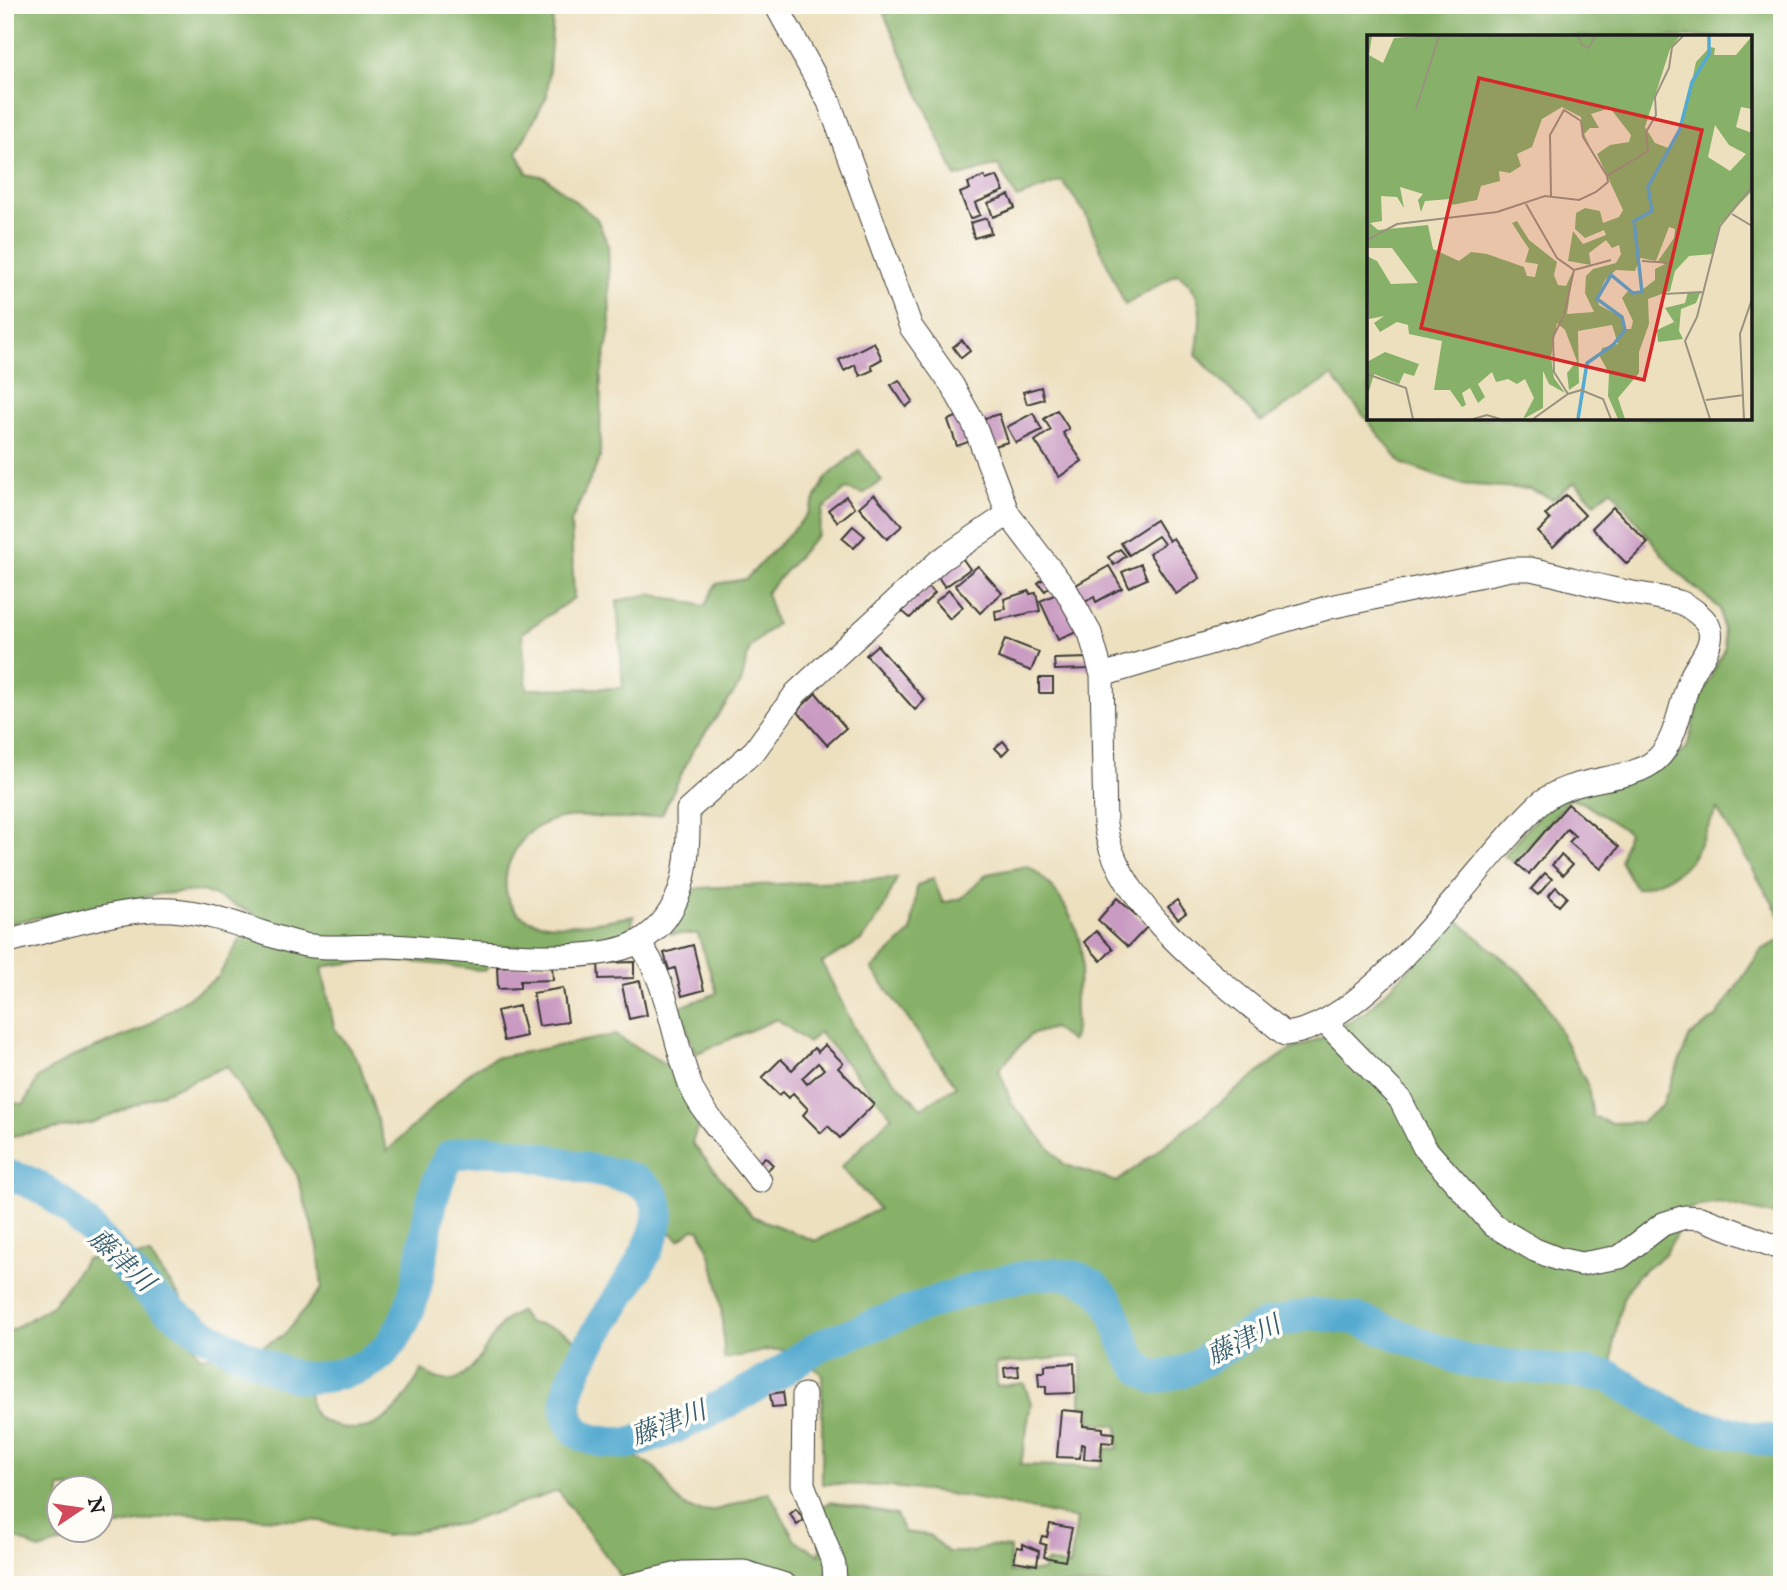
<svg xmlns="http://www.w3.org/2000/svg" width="1787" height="1590" viewBox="0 0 1787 1590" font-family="'IM FELL English','Noto Serif JP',serif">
  <rect width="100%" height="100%" fill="#fdfcf7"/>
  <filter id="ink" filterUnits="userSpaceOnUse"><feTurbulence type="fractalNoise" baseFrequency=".0143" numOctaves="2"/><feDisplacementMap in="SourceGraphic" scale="14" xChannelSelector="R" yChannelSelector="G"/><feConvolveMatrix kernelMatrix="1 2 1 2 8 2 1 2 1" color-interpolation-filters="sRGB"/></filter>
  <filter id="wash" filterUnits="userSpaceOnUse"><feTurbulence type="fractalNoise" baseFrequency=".00686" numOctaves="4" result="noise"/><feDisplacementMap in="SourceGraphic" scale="28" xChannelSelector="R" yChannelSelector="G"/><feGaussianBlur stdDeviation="1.57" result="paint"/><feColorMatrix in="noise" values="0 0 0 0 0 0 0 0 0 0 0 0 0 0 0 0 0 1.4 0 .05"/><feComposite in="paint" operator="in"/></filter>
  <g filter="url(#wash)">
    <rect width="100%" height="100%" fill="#ede0bf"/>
    <g fill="#87b168" stroke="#526642" stroke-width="2" fill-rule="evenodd">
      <path d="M5 5H554L547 96 517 152 527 173 545 177 597 219 608 245 610 330 601 376 600 458 571 522 574 598 522 633 527 689 623 688 617 601 650 594 705 606 716 584 746 579 807 515 826 478 859 450 882 481 863 494 846 489 823 509 818 534 766 593 776 624 750 647 741 683 693 750 662 814C652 816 641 819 630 819 598 819 565 809 536 828 521 837 508 859 506 876 499 946 593 922 634 916L628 938 590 948 505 946 485 971C429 962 378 957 322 967L334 1027 359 1062 387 1151 472 1070 494 1058 615 1035 672 1068 699 1122 692 1143 752 1216 815 1241 879 1209 841 1167 892 1116 819 1032 808 1043 777 1019 695 1054 680 1007 717 993 698 934H671L691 891 700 888 897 878 882 912 863 939 822 963 866 1051 921 1108 956 1086 872 969 911 932 917 886 933 878 943 903 962 898 987 874 1028 866C1058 886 1084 929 1082 967 1081 978 1075 989 1075 999 1074 1016 1078 1025 1072 1042L1053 1028 1030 1035 999 1069 1012 1104 1063 1164 1117 1182 1286 1052 1321 1038 1365 1012 1458 921 1523 975 1541 994 1588 1086 1593 1117 1610 1123 1642 1122 1662 1105 1690 1036 1717 1016 1761 950 1782 939V1217L1719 1203 1690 1208 1666 1253 1636 1277 1623 1298 1614 1340 1611 1390 1678 1428 1782 1455V1585H623L618 1572 558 1491 462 1524 385 1536 320 1521 183 1514 112 1527 39 1550 5 1532V1334L53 1305 86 1259 150 1255 184 1303 191 1341 200 1357 253 1351 284 1335 322 1288 318 1247 297 1175 227 1066 91 1123 5 1137V1102L24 1104 38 1078 70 1058 142 1029 218 977 255 914 203 891 159 894 5 924ZM486 1143C524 1150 654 1164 666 1204 667 1210 665 1220 664 1226L679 1240 693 1229 700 1230C720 1270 723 1315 724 1359L768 1350H796L822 1375V1484C904 1483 996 1501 1077 1519L1070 1566 1046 1562 1042 1571 1010 1572V1548L989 1546 974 1552H948L929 1535 904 1532 896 1515 831 1502 822 1506 820 1555 795 1540 769 1492C746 1497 715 1518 691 1509 670 1500 669 1483 656 1469 650 1463 639 1460 633 1456 581 1423 570 1420 593 1359 571 1332 562 1328 528 1323L520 1311C514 1315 507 1318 502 1324 479 1352 466 1402 422 1370 403 1403 381 1440 336 1426 325 1422 314 1418 311 1407 308 1396 311 1386 309 1375 328 1372 356 1370 371 1357 415 1319 424 1221 436 1166L450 1151ZM1081 1356V1406H1091L1089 1422 1118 1426V1448L1105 1449 1101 1467 1021 1465 1031 1403 1024 1383 997 1386 996 1364ZM60 1488H102V1530H60Z"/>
      <path d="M899 5H1782V919L1717 809C1692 856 1695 874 1636 889L1620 861 1628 832 1583 803 1570 799 1513 862 1504 856 1548 804 1665 765 1687 748 1698 704 1725 647 1720 609 1674 569 1611 489 1595 503 1575 482 1553 499 1529 489 1460 484 1402 464 1332 376 1261 422 1196 355C1201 325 1207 291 1177 274L1125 305 1085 213 1062 181 1017 198 998 165 956 177 884 14ZM1369 37H1750V418H1369Z"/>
    </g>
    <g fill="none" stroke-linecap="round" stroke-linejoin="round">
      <path stroke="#54aad0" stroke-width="32" d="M5 1176C60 1180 112 1257 151 1294 181 1322 216 1342 254 1359 286 1374 298 1383 334 1375 358 1370 378 1362 392 1342 432 1287 416 1211 450 1156 495 1142 541 1158 586 1169 610 1174 646 1175 656 1201 679 1255 514 1396 584 1436 596 1442 616 1444 629 1443 666 1437 742 1395 776 1375 792 1365 807 1352 824 1344 836 1338 850 1335 862 1330 910 1311 1037 1256 1084 1280 1130 1303 1109 1355 1155 1378L1185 1371 1265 1325 1313 1314 1357 1319 1466 1361 1609 1376 1681 1420 1757 1439 1782 1442"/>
    </g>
    <g id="blocks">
      <g fill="#c99bc2" fill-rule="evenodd">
        <polygon points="984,176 986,180 997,176 1004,191 975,203 980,215 970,219 960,193 970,189 968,183"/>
        <polygon points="1009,195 1015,208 993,217 988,203"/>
        <polygon points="987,218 991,233 974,238 970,223"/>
        <polygon points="962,340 970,351 961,358 953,347"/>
        <polygon points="874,342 882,359 871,365 873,370 860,376 855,365 844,371 839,360"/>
        <polygon points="899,380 913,401 906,407 891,385"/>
        <polygon points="1041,387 1044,399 1027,404 1023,392"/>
        <polygon points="1057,410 1069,429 1063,433 1082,461 1059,477 1035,441 1051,430 1044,419"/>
        <polygon points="1033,413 1042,430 1016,443 1007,427"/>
        <polygon points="999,414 1008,442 991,447 982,419"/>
        <polygon points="962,415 971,441 957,446 948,420"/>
        <polygon points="874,494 902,526 887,539 859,507"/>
        <polygon points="1566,495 1585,515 1553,547 1538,532 1550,520 1545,515"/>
        <polygon points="846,496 855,508 838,522 828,510"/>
        <polygon points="1613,507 1648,543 1627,564 1592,528"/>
        <polygon points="1156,520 1169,541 1173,538 1200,578 1176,594 1149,553 1164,544 1158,536 1129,555 1121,543"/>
        <polygon points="853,526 865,536 854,548 842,538"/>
        <polygon points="1120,549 1126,556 1114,565 1108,557"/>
        <polygon points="960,555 970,569 945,587 935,573"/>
        <polygon points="1141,564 1147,579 1129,587 1122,572"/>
        <polygon points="978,566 1002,593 980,613 955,585"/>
        <polygon points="1109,566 1122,588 1096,602 1094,597 1085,602 1076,585"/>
        <polygon points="1046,577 1052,585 1045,591 1038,583"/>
        <polygon points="927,586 935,593 910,618 902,611"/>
        <polygon points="949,590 963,607 950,619 935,602"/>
        <polygon points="1029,591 1030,594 1036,593 1040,611 996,620 995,611 1006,609 1004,599"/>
        <polygon points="1061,592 1079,631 1058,640 1040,601"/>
        <polygon points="1005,639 1039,652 1031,671 998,658"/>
        <polygon points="877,645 925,700 915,710 866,655"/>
        <polygon points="1090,658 1091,669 1055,670 1054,659"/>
        <rect x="1039" y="678" width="14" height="15"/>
        <polygon points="816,693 846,728 827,745 797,711"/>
        <polygon points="1003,741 1009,748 1002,755 995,748"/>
        <polygon points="1568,804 1619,847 1601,869 1569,842 1575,836 1567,829 1529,874 1517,864"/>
        <polygon points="1561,855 1572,865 1563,875 1552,865"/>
        <polygon points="1545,873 1552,879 1538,895 1531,889"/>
        <polygon points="1556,887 1567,897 1559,906 1548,896"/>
        <polygon points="1117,898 1148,926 1128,947 1098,920"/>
        <polygon points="1177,900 1186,913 1178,919 1168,907"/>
        <polygon points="1096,931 1113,949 1101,961 1084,942"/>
        <polygon points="693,945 704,990 682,996 675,968 669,970 664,953"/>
        <polygon points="634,962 634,978 599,979 598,963"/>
        <polygon points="552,964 553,980 520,981 520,988 498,989 497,967"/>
        <polygon points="640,981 647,1015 629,1019 622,985"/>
        <polygon points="563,988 568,1022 539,1026 533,993"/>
        <polygon points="519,1006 526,1036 504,1041 497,1011"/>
        <path d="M825 1045 843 1063 838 1068 874 1104 840 1138 828 1126 821 1133 803 1115 808 1109 793 1093 789 1098 783 1092 779 1095 762 1078 781 1059 792 1070 814 1048 818 1052ZM818 1063 824 1069 807 1084 802 1078Z"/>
        <polygon points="765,1157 773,1165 763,1174 756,1165"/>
        <polygon points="1074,1363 1075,1393 1046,1394 1046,1386 1039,1386 1038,1372 1045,1372 1045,1365"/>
        <polygon points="1018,1366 1019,1376 1005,1377 1004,1368"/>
        <polygon points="783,1392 785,1406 772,1407 770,1394"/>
        <polygon points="1061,1410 1084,1412 1083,1426 1103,1428 1103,1432 1114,1433 1113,1443 1102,1442 1101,1460 1084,1459 1085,1445 1081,1444 1080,1458 1057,1457"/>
        <polygon points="796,1509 804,1520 797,1525 790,1514"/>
        <polygon points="1050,1524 1072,1528 1065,1561 1044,1557 1046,1545 1040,1543 1042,1536 1047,1537"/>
        <polygon points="1023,1544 1039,1551 1037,1565 1014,1561 1017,1547 1023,1548"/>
      </g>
    </g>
  </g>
  <g filter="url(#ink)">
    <use href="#blocks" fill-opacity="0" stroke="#3b3934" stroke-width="2"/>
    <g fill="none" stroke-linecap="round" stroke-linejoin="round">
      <g stroke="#3b3934" stroke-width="25">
        <g id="minor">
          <path d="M776 5 829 102 911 327 952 385 974 424 1008 514 1066 590 1090 633 1102 675 1105 824C1116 909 1223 982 1285 1034 1371 1026 1475 865 1536 807 1570 773 1629 785 1657 759 1677 741 1680 702 1691 677 1697 664 1707 655 1710 640 1711 635 1710 629 1708 625 1704 617 1688 605 1679 602 1658 596 1634 594 1612 589 1584 583 1557 574 1530 569H1511L1330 607 1102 675"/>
          <path d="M5 942C59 929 127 904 182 911 225 916 264 936 305 945 332 950 362 945 390 946 450 948 587 970 638 942 687 915 689 858 688 810L755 750 796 693 939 561 1008 514"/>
          <path d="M638 942C668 977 673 1044 692 1089 704 1116 741 1155 760 1181"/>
          <polyline points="1325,1022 1400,1099 1424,1147 1493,1225 1535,1250 1558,1259 1581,1264 1620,1257 1663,1224 1685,1217 1701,1218 1782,1249"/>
          <polyline points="804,1395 803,1484 834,1565 835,1581 830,1585"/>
          <polyline points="632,1585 683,1573 744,1572 785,1585"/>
        </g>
      </g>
      <use href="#minor" stroke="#fff" stroke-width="23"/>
    </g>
  </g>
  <g text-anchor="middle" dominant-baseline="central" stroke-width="7" stroke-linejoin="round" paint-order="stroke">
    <g font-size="26" font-style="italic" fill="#355c6d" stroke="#fdfcf7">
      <text transform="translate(121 1261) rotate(43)">藤津川</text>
      <text transform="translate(1244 1341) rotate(-26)">藤津川</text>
      <text transform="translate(669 1424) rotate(-21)">藤津川</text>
    </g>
  </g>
  <g transform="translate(1367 35)">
    <rect width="385" height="385" fill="#ede0bf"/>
    <path d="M0 1H5L2 20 16 28 27 3 52 1H313L303 14 278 92 288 108 301 113 315 93 329 27 343 12 348 13 347 20H369L385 1V74L374 72 369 92 385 98V156L353 189 346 219 322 221 308 236 303 256 281 264 282 289 272 317V338L251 363 258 384H251L241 361 242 338 233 322 235 313 251 309 245 290 211 296 212 348 202 355 200 338 210 326 198 295 190 288 184 322 187 343 198 358 182 349 176 336V373L156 384 167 363 158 344 150 349 141 344 129 347 125 337 111 349 118 362 111 368 103 353 95 358 99 370 95 372 83 355H67L75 306 42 299 41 290 30 287 13 297 7 288 17 281 2 284 0 221 10 226 24 249 51 248 25 213H0ZM195 72 214 82 216 100 223 111 217 99 223 93H232L224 79 243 73 264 100 262 107 243 110 230 119 256 175 252 182 236 188 233 176 218 173 209 178 208 194 218 203 237 195 239 200 216 209 206 196 201 226 224 230 222 218 239 205 245 213 252 210 254 219 249 228 226 234 219 241 218 258 227 277 200 279 206 236 199 251 191 250 187 240 190 227 162 205 150 186 145 188 162 214 158 227 171 229 168 242 160 241 157 232 120 219 104 217 92 226 66 214 61 190 11 195 3 188 15 186 14 161 30 162 37 173 33 152 56 159 51 165 54 177 58 166 83 164 85 170 110 165 114 151 133 146 132 136 143 138 154 131 150 119 165 112 175 84ZM348 90 362 110 379 119 363 136 341 122ZM302 192 308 194 307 203 291 226 298 229 288 234V245L271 258 261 256 255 263 266 286 264 294H257L254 282 232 270 230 262 238 245 249 235 268 236 273 223 289 226ZM321 257 333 258 329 268 314 274 312 296 316 304 291 307 290 295 307 287 298 273 318 268ZM18 317 52 329 47 341 37 338 32 349 7 339 0 363V327Z" fill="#87b168" fill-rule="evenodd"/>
    <path fill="none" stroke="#54aad0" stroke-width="3.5" d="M211 384 220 328 246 310 258 295 255 282 230 264 244 240 266 258 275 257 267 186 285 176 281 152 313 94 325 47 342 19V1"/>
    <path fill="none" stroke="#99927e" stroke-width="2" d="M211 1 215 10 222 13 228 1M49 74 72 1M184 161 183 100 197 75 214 86 216 102 240 141M159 169 190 223 207 235 197 280 186 302 187 337 201 359M365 179 385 191M0 205 30 189 130 177 178 161 212 165 229 157 241 147 240 141 281 116 279 97 289 80 288 62 302 33 305 12 316 1M275 226 303 228 297 259 335 257M207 235 244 225M0 339 39 353 46 384M339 365 377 360M106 384 120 380 133 384M166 384 201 359 214 355 236 364 244 384M343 384 318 306 330 282 353 191 383 154 385 128M377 384 373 299 385 264"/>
    <path fill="#d62828" fill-opacity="0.15" stroke="#d62828" stroke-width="3.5" d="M112 43 335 95 277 345 54 293Z"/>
    <rect width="385" height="385" fill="none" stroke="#1c1c1c" stroke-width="3.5"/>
  </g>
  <rect width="1787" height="1590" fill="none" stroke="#fdfcf7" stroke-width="28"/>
  <g transform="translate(80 1509) rotate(77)"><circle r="33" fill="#fdfcf7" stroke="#a3a29f" stroke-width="2"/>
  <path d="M0-5L12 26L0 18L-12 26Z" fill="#d1495b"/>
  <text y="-10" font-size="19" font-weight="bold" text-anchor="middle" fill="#1c1c1c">N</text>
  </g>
</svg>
